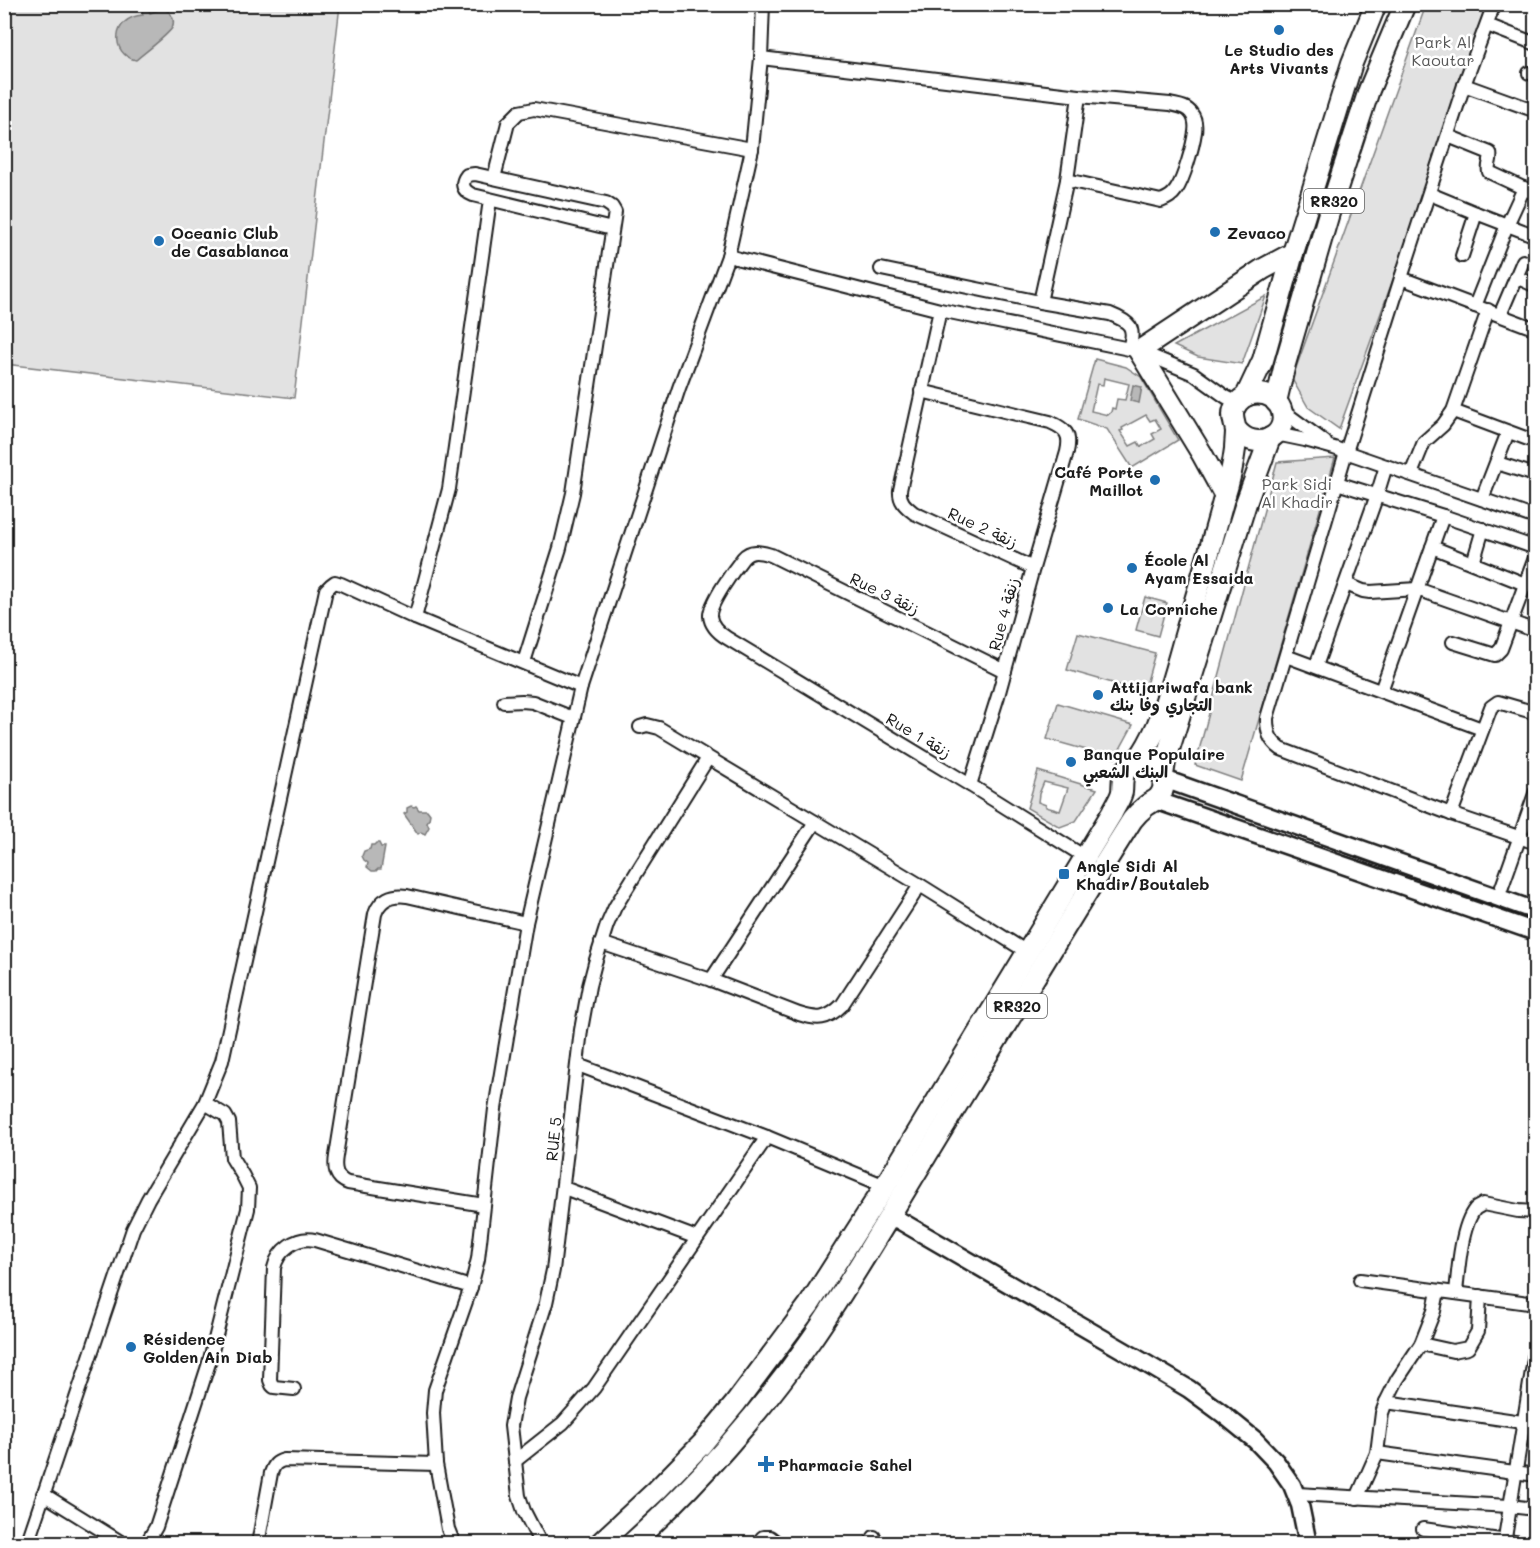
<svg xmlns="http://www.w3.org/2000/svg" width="1540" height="1548" viewBox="0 0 1540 1548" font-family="Mali,'Playpen Sans Arabic',sans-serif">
  <rect width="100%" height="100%" fill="#fff"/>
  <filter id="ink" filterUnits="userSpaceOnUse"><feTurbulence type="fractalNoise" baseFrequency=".0167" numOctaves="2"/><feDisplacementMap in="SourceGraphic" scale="12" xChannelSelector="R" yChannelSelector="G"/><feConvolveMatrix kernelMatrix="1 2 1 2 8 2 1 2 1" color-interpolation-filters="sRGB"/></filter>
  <g filter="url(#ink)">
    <g fill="#e2e2e2" stroke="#7f7f7f" stroke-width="1.5" fill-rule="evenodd">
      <polygon points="5,5 340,5 294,398 5,364 4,119 7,107 5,104"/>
      <polygon points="1426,5 1492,5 1339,429 1308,407 1292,379"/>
      <polygon points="1266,296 1242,364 1198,357 1174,346"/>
      <path d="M1095 359 1126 367 1141 377 1178 440 1132 468 1107 429 1078 419ZM1104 378 1129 384 1125 400 1117 399 1115 409 1112 408 1111 412 1108 415 1091 411 1097 384 1103 385ZM1146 415 1150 421 1155 419 1161 429 1152 434 1155 439 1141 447 1138 442 1130 446 1120 431 1123 430 1122 428Z"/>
      <polygon points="1335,458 1241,781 1195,765 1277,462"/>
      <polygon points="1145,597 1167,603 1158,636 1136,630"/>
      <polygon points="1078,633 1155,653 1144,692 1067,670"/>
      <polygon points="1058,703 1133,725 1115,758 1047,739"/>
      <path d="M1038 771 1097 789 1076 821 1060 827 1027 808ZM1044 782 1068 788 1060 811 1046 807V805L1038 802 1039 794Z"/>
    </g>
    <g fill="#b8b8b8" stroke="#7a7a7a" stroke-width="1.5">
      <path d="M141 5H148L150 13C156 11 161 7 168 11 173 15 175 22 172 28 167 36 144 53 136 60 110 55 111 17 143 15Z"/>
      <polygon points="1133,385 1142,387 1139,403 1130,401"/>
      <polygon points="411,806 414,807 416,806 419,810 427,810 430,814 429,819 427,822 429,827 425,834 421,832 418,834 404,814 407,812 407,808"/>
      <polygon points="376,843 379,843 381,847 385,847 381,869 378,869 376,871 372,871 367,867 368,863 364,860 362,856 364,851 370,849 371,845 374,845"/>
    </g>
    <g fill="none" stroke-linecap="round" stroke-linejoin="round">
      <g stroke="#1c1c1c" stroke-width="16">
        <g id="street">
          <path d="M763 4 761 58 1079 96 1170 104C1178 106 1186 106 1191 113 1195 118 1196 125 1195 132 1193 146 1184 179 1176 190 1172 196 1168 198 1161 201L1067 180"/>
          <path d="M1494 4 1464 85 1401 278 1346 452 1267 718C1267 732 1269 740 1281 749L1451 814 1536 843"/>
          <polyline points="1487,25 1536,44"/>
          <polyline points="1529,73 1536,75"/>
          <polyline points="1464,85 1536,111"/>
          <path d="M1448 136 1490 153C1492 159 1487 166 1489 172L1536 194"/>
          <polyline points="494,178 508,123 519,112 534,109 752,149"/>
          <polyline points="1430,194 1476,213 1536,236"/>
          <polyline points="728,256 940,310 1139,351 1194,374 1226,397 1238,403"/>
          <polyline points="1462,256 1476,213"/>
          <path d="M881 269 1040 302 1110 314C1130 322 1136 327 1129 348"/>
          <polyline points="1516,277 1536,286"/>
          <polyline points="1401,278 1536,329"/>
          <polyline points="1040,302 1067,180 1079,96"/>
          <polyline points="1475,306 1507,225 1524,188"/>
          <path d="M940 310 900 490C899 501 905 506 914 513L1033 568"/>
          <polyline points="1500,315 1523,261"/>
          <path d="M921 391 1050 422C1066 429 1071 434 1067 452L1033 568 998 696 970 785"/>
          <polyline points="1280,409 1325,442"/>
          <polyline points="1453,411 1536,442"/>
          <polyline points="1276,434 1305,440 1334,448 1536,518"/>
          <polyline points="1497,463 1532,474"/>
          <polyline points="1411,474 1424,442 1443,425 1453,411 1488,310"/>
          <polyline points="1337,483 1443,516 1536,548"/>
          <polyline points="1482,499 1508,432"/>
          <polyline points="1432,547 1525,584"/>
          <polyline points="1473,563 1483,529"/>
          <polyline points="1346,584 1363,591 1370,592 1417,589 1536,631"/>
          <polyline points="415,618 449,489 490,200"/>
          <polyline points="1453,642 1495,655 1501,649 1536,555"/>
          <polyline points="1286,656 1482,729"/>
          <path d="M524 662 560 548 573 493 615 212 612 207 606 203 475 174 467 175C460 184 463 191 473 195L612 229"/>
          <polyline points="1316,666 1377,495 1386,466"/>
          <path d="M1005 671 771 555C760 552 751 549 743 558 735 568 709 604 710 616 711 626 719 633 727 638L970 785 1085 857"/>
          <polyline points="1381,691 1443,516"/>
          <polyline points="504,702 522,701 533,702 573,718"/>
          <polyline points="640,727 647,725 659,728 920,885 1027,952"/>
          <polyline points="1451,814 1491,707 1498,702 1536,713"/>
          <polyline points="1498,898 1536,791"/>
          <path d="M601 943 711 980 799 1014C818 1020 827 1020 842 1005L920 885"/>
          <polyline points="711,980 815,822"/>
          <polyline points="578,1065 767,1137 885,1186"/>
          <polyline points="564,1188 697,1238"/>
          <path d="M484 1205 348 1183C335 1178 334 1168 336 1156L375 914C380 899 392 894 407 896L526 923"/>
          <polyline points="1360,1280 1536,1304"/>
          <path d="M1456 1293C1458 1272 1461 1226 1475 1209 1476 1208 1482 1205 1483 1204L1518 1211 1536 1212"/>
          <polyline points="1421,1344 1453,1351 1468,1348 1478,1331 1480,1296"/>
          <path d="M294 1389 274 1387 272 1385 270 1380 274 1268C278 1250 296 1236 315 1240L471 1287"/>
          <polyline points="1386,1402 1536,1424"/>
          <polyline points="1377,1453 1536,1475"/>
          <polyline points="515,1461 563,1423 594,1388 767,1137"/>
          <polyline points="43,1494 124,1544"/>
          <polyline points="1297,1494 1509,1506 1536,1509"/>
          <polyline points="1357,1498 1377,1453 1382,1413 1386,1402 1397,1380 1421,1344 1434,1311 1438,1291"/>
          <polyline points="1423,1529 1528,1544"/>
          <polyline points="27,1544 133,1229 148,1199 205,1103 222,1061 326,590 331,585 335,582 341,584 415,618 581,687"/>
          <polyline points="146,1544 156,1527 209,1363 248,1209 249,1188 243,1176 232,1158 229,1122 225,1115 205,1103"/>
          <path d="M258 1544 271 1473C274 1465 276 1462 284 1460L436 1464"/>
          <polyline points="454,1544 448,1529 436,1464 433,1413 435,1390 471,1287 478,1259 495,1109 526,923 581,687 679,388 728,256 752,149 761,58"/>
          <polyline points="541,1544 524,1511 519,1496 511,1426 516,1398 546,1303 553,1270 581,1030 589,986 595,963 607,925 615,907 708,758"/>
          <polyline points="757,1544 763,1537 770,1537 779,1544"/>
          <polyline points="870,1544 874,1537"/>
          <polyline points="1504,1544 1536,1346"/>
        </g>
      </g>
      <g stroke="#1c1c1c" stroke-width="21">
        <g id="secondary">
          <polyline points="1164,779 1536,911"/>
          <polyline points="1154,801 1161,802 1536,932"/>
          <polyline points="890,1215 1140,1360 1189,1389 1223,1414 1255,1440 1276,1462 1292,1485 1300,1505 1308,1544"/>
        </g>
      </g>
      <g stroke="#1c1c1c" stroke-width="24">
        <g id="primary">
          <polyline points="1246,396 1263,360 1293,253 1352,63 1376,4"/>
          <polyline points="1276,402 1285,364 1329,213 1369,90 1405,4"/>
          <polyline points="1225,496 1202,454 1139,351 1263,269 1293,253"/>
          <polyline points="1163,775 1165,762 1246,503 1270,438"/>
          <path d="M599 1544 657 1490 702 1444 735 1404 809 1305 885 1186 1112 813C1115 806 1120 800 1122 792 1123 785 1121 777 1126 770 1130 766 1135 762 1139 758 1147 748 1152 737 1157 726 1170 692 1179 656 1189 621 1201 580 1213 539 1224 498 1229 483 1233 465 1235 449 1235 443 1236 437 1236 431 1235 423 1231 417 1234 409 1243 388 1273 389 1281 409 1291 436 1255 454 1236 429"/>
          <path d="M631 1544C696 1486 761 1412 811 1340 852 1281 888 1218 926 1156 994 1044 1062 931 1132 820 1136 815 1141 810 1146 806 1150 803 1154 801 1158 798 1166 789 1166 775 1157 767 1150 761 1142 761 1134 764"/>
        </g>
      </g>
      <use href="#street" stroke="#fff" stroke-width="12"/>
      <use href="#secondary" stroke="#fff" stroke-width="16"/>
      <use href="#primary" stroke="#fff" stroke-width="20"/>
    </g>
  </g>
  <g fill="#1f6fb2" stroke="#fff" stroke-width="2">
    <circle cx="1279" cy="30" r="6"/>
    <circle cx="1215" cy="232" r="6"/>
    <circle cx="159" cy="241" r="6"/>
    <circle cx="1155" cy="480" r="6"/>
    <circle cx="1132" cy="568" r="6"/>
    <circle cx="1108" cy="608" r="6"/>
    <circle cx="1098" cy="695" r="6"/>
    <circle cx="1071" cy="762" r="6"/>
    <rect x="1058" y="868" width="12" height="12" rx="3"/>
    <circle cx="131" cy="1347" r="6"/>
    <path d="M763 1455h6v6h6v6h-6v6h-6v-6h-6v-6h6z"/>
  </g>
  <g text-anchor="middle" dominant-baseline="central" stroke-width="5" stroke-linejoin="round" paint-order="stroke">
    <g fill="#fff" stroke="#606060" stroke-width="1.5">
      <rect x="1304" y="189" width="60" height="24" rx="4.5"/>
      <rect x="987" y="994" width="60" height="24" rx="4.5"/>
    </g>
    <g font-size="15" font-weight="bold" fill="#1c1c1c">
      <text x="1334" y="201">RR320</text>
      <text x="1017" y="1006">RR320</text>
    </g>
    <g font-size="16" fill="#575757" stroke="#fff">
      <text x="1443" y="41">Park Al<tspan x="1443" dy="18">Kaoutar</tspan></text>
      <text x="1297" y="483">Park Sidi<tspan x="1297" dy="18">Al Khadir</tspan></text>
    </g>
    <g font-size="16" font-weight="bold" fill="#1c1c1c" stroke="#fff" text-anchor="start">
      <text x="1279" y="49" text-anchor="middle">Le Studio des<tspan x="1279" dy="18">Arts Vivants</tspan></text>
      <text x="171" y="232">Oceanic Club<tspan x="171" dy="18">de Casablanca</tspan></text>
      <text x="1227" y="232">Zevaco</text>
      <text x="1143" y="471" text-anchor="end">Café Porte<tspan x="1143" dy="18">Maillot</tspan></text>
      <text x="1144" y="559">École Al<tspan x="1144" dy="18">Ayam Essaida</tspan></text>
      <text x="1120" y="608">La Corniche</text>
      <text x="1110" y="686">Attijariwafa bank<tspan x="1110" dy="18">التجاري وفا بنك</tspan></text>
      <text x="1083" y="753">Banque Populaire<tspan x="1083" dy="18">البنك الشعبي</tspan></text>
      <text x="1076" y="865">Angle Sidi Al<tspan x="1076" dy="18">Khadir/Boutaleb</tspan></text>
      <text x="143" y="1338">Résidence<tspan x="143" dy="18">Golden Ain Diab</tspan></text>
      <text x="778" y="1464">Pharmacie Sahel</text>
    </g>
    <g font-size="16" fill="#1c1c1c" stroke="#fff">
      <text transform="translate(983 527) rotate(25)">Rue 2 زنقة</text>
      <text transform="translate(885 593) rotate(26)">Rue 3 زنقة</text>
      <text transform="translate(1003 614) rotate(-75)">Rue 4 زنقة</text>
      <text transform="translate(919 735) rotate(31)">Rue 1 زنقة</text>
      <text transform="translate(553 1139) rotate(-84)">RUE 5</text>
    </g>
  </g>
  <rect width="1540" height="1548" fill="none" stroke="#fff" stroke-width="24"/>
  <rect x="12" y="12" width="1516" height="1524" fill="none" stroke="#1c1c1c" stroke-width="2" filter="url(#ink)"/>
</svg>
